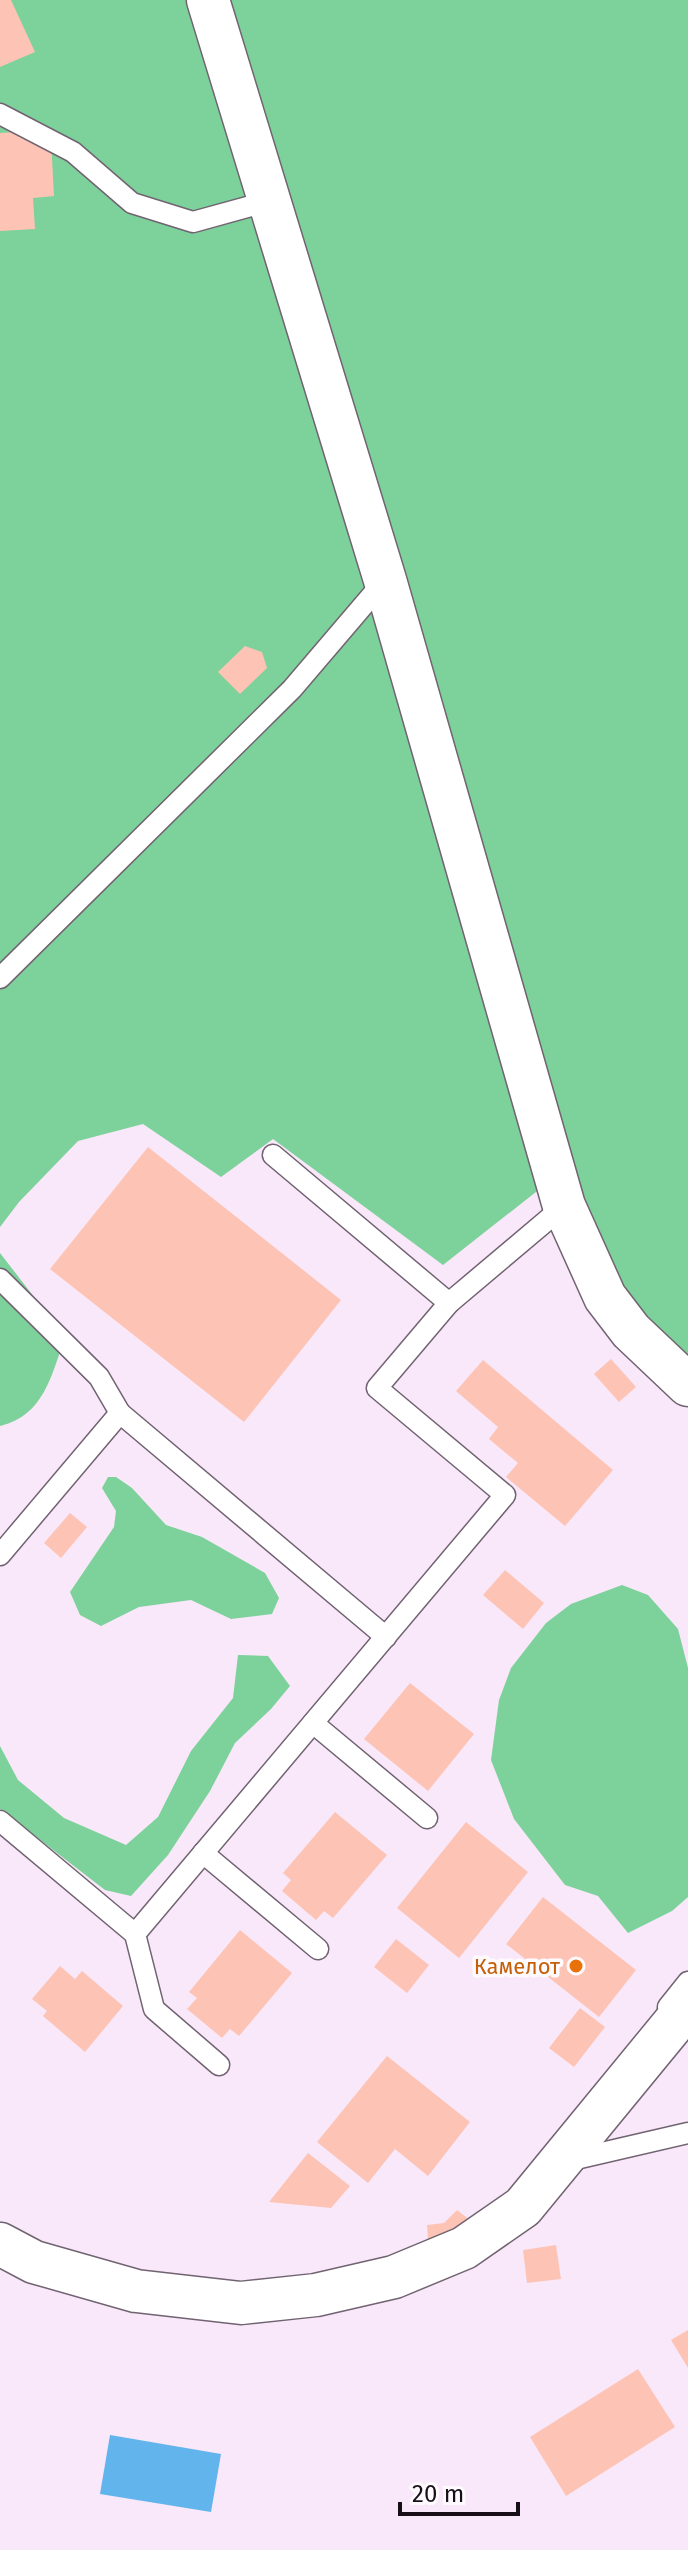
<svg xmlns="http://www.w3.org/2000/svg" width="688" height="2550" viewBox="0 0 688 2550" font-family="'Fira Sans',sans-serif">
  <rect width="100%" height="100%" fill="#f9e8f9"/>
  <g fill="#7dd19a">
    <polygon points="0,0 688,0 688,1356 618,1289 569,1166 443,1265 273,1139 221,1177 143,1124 78,1141 19,1202 0,1227"/>
    <path d="M0 1253 65 1337C52 1374 44 1416 0 1426Z"/>
    <polygon points="108,1477 116,1477 132,1488 166,1525 202,1537 265,1573 279,1598 272,1614 231,1619 191,1600 139,1607 101,1626 80,1615 70,1592 114,1527 116,1511 102,1488"/>
    <polygon points="622,1585 648,1595 678,1629 688,1668 688,1897 672,1911 628,1933 598,1896 565,1885 514,1819 491,1760 499,1700 511,1668 546,1623 571,1604"/>
    <polygon points="238,1655 268,1656 290,1686 271,1709 235,1743 210,1791 168,1855 131,1896 105,1890 0,1809 0,1746 18,1780 64,1818 126,1845 158,1817 191,1751 233,1698"/>
  </g>
  <polygon fill="#62b4ec" points="110,2435 221,2454 211,2512 100,2494"/>
  <g fill="#fdc4b6">
    <polygon points="0,0 11,0 35,52 0,67"/>
    <polygon points="29,131 30,141 51,139 54,196 33,198 35,229 0,231 0,133"/>
    <polygon points="245,646 262,652 267,668 240,694 218,672"/>
    <polygon points="148,1147 341,1300 244,1422 50,1269"/>
    <polygon points="611,1359 636,1387 619,1402 594,1374"/>
    <polygon points="483,1360 613,1470 565,1526 506,1477 518,1463 489,1439 498,1427 456,1391"/>
    <polygon points="70,1513 87,1527 61,1558 44,1543"/>
    <polygon points="505,1570 544,1603 523,1629 483,1595"/>
    <polygon points="410,1683 474,1734 428,1791 364,1739"/>
    <polygon points="335,1812 387,1855 333,1918 324,1911 316,1920 282,1891 291,1880 283,1873"/>
    <polygon points="466,1822 528,1872 459,1958 397,1908"/>
    <polygon points="543,1897 636,1970 599,2017 506,1944"/>
    <polygon points="240,1930 292,1973 239,2036 230,2029 222,2038 187,2009 197,1998 189,1992"/>
    <polygon points="396,1939 429,1965 407,1993 374,1967"/>
    <polygon points="60,1966 75,1979 82,1971 123,2006 85,2052 43,2016 47,2011 32,1999"/>
    <polygon points="580,2008 605,2027 574,2067 549,2048"/>
    <polygon points="387,2056 470,2122 428,2176 395,2149 368,2183 317,2142"/>
    <polygon points="308,2153 350,2186 331,2208 269,2202"/>
    <polygon points="457,2210 471,2221 458,2235 428,2241 427,2225 444,2223"/>
    <polygon points="556,2245 561,2279 527,2283 523,2250"/>
    <polygon points="688,2330 688,2368 671,2340"/>
    <polygon points="638,2369 675,2427 566,2496 530,2437"/>
  </g>
  <g fill="none" stroke-linecap="round" stroke-linejoin="round">
    <g stroke="#716371" stroke-width="23">
      <g id="service">
        <polyline points="0,114 73,152 132,203 193,222 269,201"/>
        <polyline points="0,978 292,689 385,580"/>
        <polyline points="273,1155 449,1303"/>
        <polyline points="0,1279 99,1377 120,1413"/>
        <polyline points="0,1555 120,1413 386,1637"/>
        <polyline points="313,1723 427,1818"/>
        <polyline points="0,1821 135,1934 505,1495 377,1388 449,1303 564,1206"/>
        <polyline points="203,1853 318,1949"/>
        <polyline points="135,1934 154,2009 219,2065"/>
        <polyline points="668,2007 688,1982"/>
        <polyline points="567,2161 688,2133"/>
      </g>
    </g>
    <g stroke="#716371" stroke-width="45">
      <g id="minor">
        <polyline points="208,0 385,580 564,1206 605,1297 631,1331 688,1385"/>
        <polyline points="0,2244 34,2262 136,2291 241,2303 316,2295 394,2277 464,2248 523,2207 688,2006"/>
      </g>
    </g>
    <use href="#service" stroke="#fff" stroke-width="20"/>
    <use href="#minor" stroke="#fff" stroke-width="42"/>
  </g>
  <circle fill="#e8710a" stroke="#fefafe" stroke-width="3" cx="576" cy="1966" r="8"/>
  <g text-anchor="middle" dominant-baseline="central" stroke-width="7" stroke-linejoin="round" paint-order="stroke">
    <g font-size="22" fill="#c56008" stroke="#fefafe" text-anchor="end">
      <text x="560" y="1966">Камелот</text>
    </g>
  </g>
  <path d="M400 2502v12h118v-12" fill="none" stroke="#161016" stroke-width="4"/>
  <text x="412" y="2502" font-size="24" fill="#161016" stroke="#fefafe" stroke-width="6" paint-order="stroke">20 m</text>
</svg>
